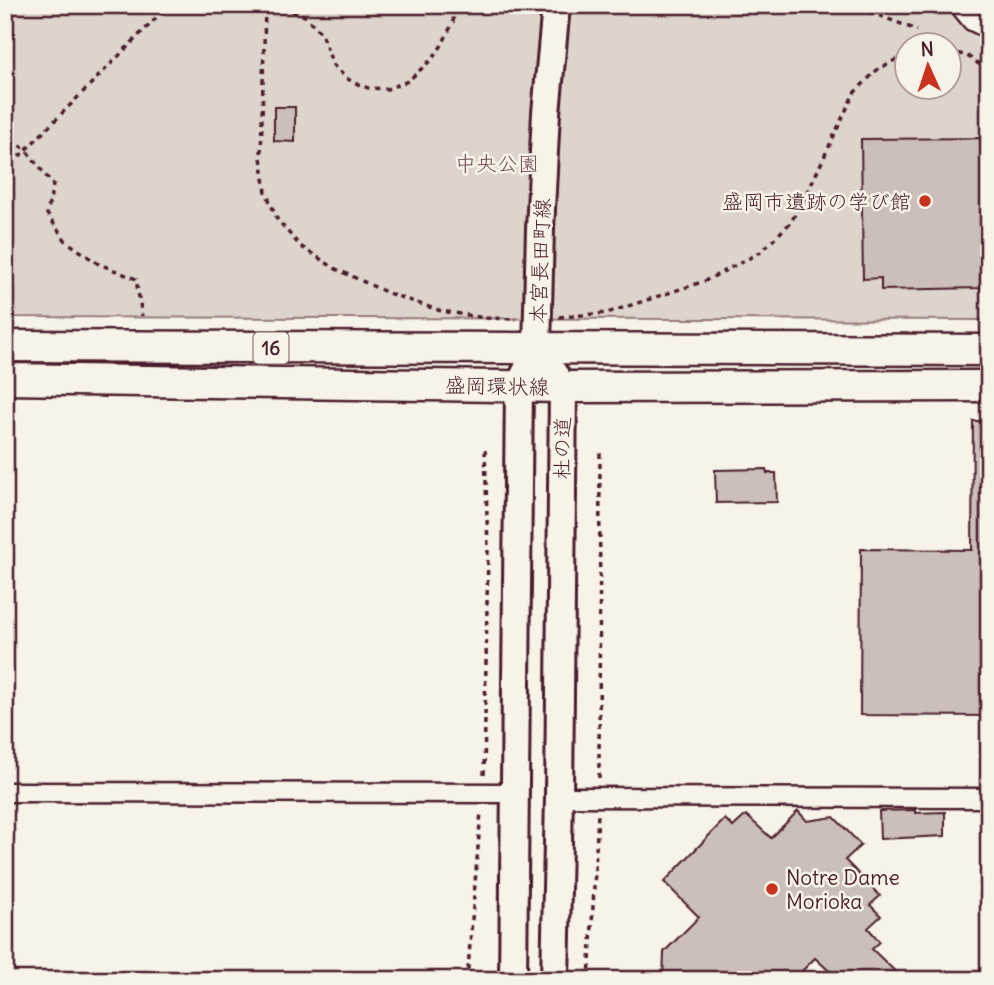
<svg xmlns="http://www.w3.org/2000/svg" width="994" height="985" viewBox="0 0 994 985" font-family="Delius,'Klee One',sans-serif">
  <rect width="100%" height="100%" fill="#f7f3e8"/>
  <filter id="ink" filterUnits="userSpaceOnUse"><feTurbulence type="fractalNoise" baseFrequency=".0143" numOctaves="2"/><feDisplacementMap in="SourceGraphic" scale="14" xChannelSelector="R" yChannelSelector="G"/><feConvolveMatrix kernelMatrix="1 2 1 2 8 2 1 2 1" color-interpolation-filters="sRGB"/></filter>
  <g filter="url(#ink)">
    <path fill="#ded4cc" stroke="#947a7c" stroke-width="2" fill-rule="evenodd" d="M5 5H989V320L5 317ZM906 46H948V88H906Z"/>
    <g fill="#ccbfb9" stroke="#4a1f2b" stroke-width="2">
      <polygon points="274,107 295,107 295,142 274,141"/>
      <polygon points="989,138 989,262 981,262 981,288 881,290 881,278 863,279 861,139"/>
      <polygon points="973,421 989,421 989,716 860,715 861,549 972,550"/>
      <polygon points="766,469 767,473 776,473 777,502 716,503 715,470"/>
      <polygon points="915,810 915,813 945,812 945,836 880,839 879,811"/>
      <polygon points="798,811 807,821 834,817 861,845 845,860 880,896 870,905 881,916 868,928 880,942 872,949 904,980 839,980 815,958 793,980 663,980 664,952 699,917 664,882 725,819 733,827 746,815 771,838"/>
    </g>
    <g fill="none" stroke-linecap="round" stroke-linejoin="round">
      <g stroke="#4a1f2b" stroke-width="23">
        <g id="street">
          <polyline points="959,5 972,21 989,29"/>
          <polyline points="5,792 515,793"/>
          <polyline points="559,797 989,798"/>
        </g>
      </g>
      <g stroke="#4a1f2b" stroke-width="32">
        <g id="secondary">
          <polyline points="537,349 563,387 559,797 555,980"/>
          <polyline points="513,980 519,386 537,349 540,229 546,113 556,6"/>
        </g>
      </g>
      <g stroke="#4a1f2b" stroke-width="35">
        <g id="primary">
          <polyline points="5,346 989,350"/>
          <polyline points="5,379 563,387 989,386"/>
        </g>
      </g>
      <g stroke="#4a1f2b" stroke-width="3.5" stroke-dasharray="5 5" stroke-linecap="butt">
        <polyline points="253,5 265,8 289,10 305,16 321,33 333,65 346,78 353,82 368,88 387,89 408,81 432,59 442,45 453,22 455,5"/>
        <polyline points="851,5 917,30"/>
        <polyline points="265,8 261,157 266,192 277,219 300,246 336,269 388,293 441,311 486,318 516,319"/>
        <polyline points="948,52 966,55 989,71"/>
        <polyline points="11,102 7,136 26,150 53,185 47,214 66,241 97,263 136,279 142,316"/>
        <polyline points="5,171 169,5"/>
        <polyline points="559,317 607,313 705,281 761,252 791,222 810,187 854,93 877,70 906,54"/>
        <polyline points="484,775 488,549 485,449"/>
        <polyline points="599,778 600,449"/>
        <polyline points="467,980 481,811"/>
        <polyline points="589,980 598,814"/>
      </g>
      <use href="#street" stroke="#f7f3e8" stroke-width="18"/>
      <use href="#secondary" stroke="#f7f3e8" stroke-width="26"/>
      <use href="#primary" stroke="#f7f3e8" stroke-width="30"/>
    </g>
  </g>
  <g fill="#c8321e" stroke="#f7f3e8" stroke-width="2.5">
    <circle cx="925" cy="201" r="7"/>
    <circle cx="772" cy="889" r="7"/>
  </g>
  <g text-anchor="middle" dominant-baseline="central" stroke-width="5" stroke-linejoin="round" paint-order="stroke">
    <rect fill="#f7f3e8" stroke="#7e5f64" stroke-width="2" x="253.5" y="332.5" width="35" height="31" rx="5"/>
    <g font-size="19" font-weight="bold" fill="#4a1f2b">
      <text x="271" y="348">16</text>
    </g>
    <g font-size="21" fill="#6f4c53" stroke="#f7f3e8">
      <text x="497" y="163">中央公園</text>
    </g>
    <g font-size="21" fill="#4a1f2b" stroke="#f7f3e8" text-anchor="end">
      <text x="911" y="201">盛岡市遺跡の学び館</text>
      <text x="786" y="877" text-anchor="start">Notre Dame<tspan x="786" dy="24">Morioka</tspan></text>
    </g>
    <g font-size="21" fill="#4a1f2b" stroke="#f7f3e8">
      <text transform="translate(540 261) rotate(-88)">本宮長田町線</text>
      <text transform="translate(497 386) rotate(1)">盛岡環状線</text>
      <text transform="translate(562 448) rotate(-89)">杜の道</text>
    </g>
  </g>
  <rect width="994" height="985" fill="none" stroke="#f7f3e8" stroke-width="28"/>
  <rect x="14" y="14" width="966" height="957" fill="none" stroke="#4a1f2b" stroke-width="2.5" filter="url(#ink)"/>
  <g transform="translate(928 66) rotate(357)"><circle r="33" fill="#f7f3e8" stroke="#b29e9c" stroke-width="2"/>
  <path d="M0-5L12 26L0 18L-12 26Z" fill="#c8321e"/>
  <text y="-10" font-size="19" font-weight="bold" text-anchor="middle" fill="#4a1f2b">N</text>
  </g>
</svg>
